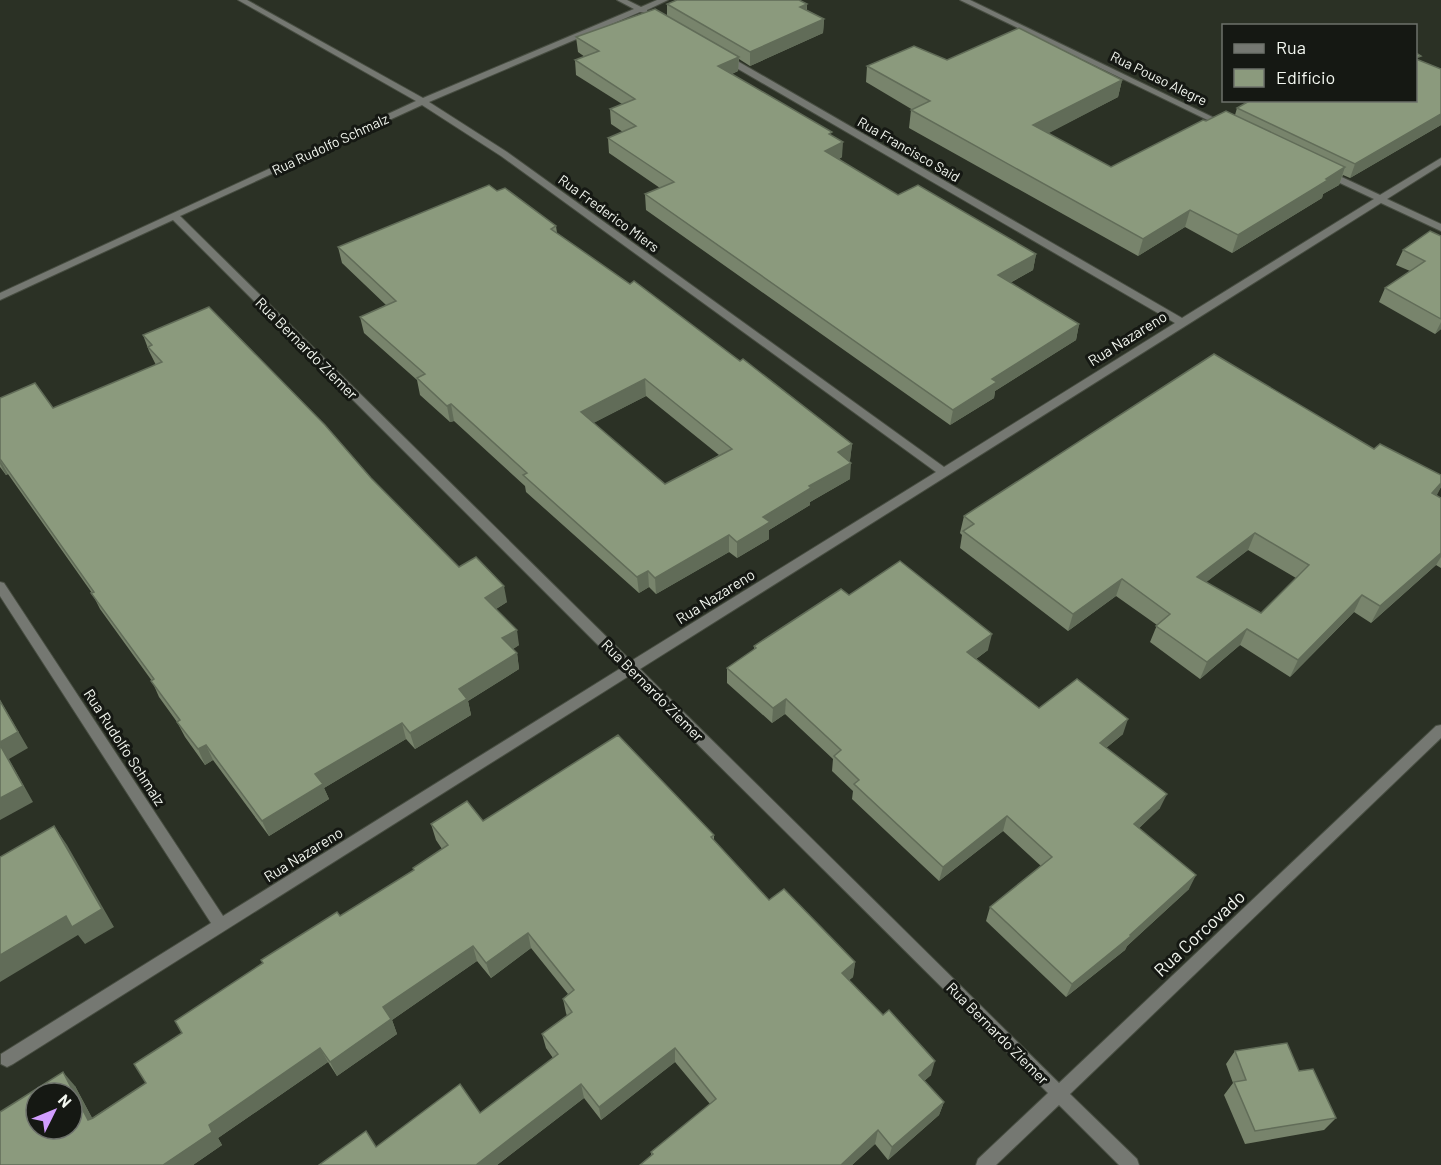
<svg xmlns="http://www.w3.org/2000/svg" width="1441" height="1165" viewBox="0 0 1441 1165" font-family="Barlow,sans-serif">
  <rect width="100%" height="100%" fill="#2b3125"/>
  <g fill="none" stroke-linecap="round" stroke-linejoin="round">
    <g stroke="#474d41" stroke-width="2">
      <g id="street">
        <path d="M238 0H247L423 98 634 9 617 0H627L641 7 657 0H668L647 10V13L640 12 429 102 507 152 944 467 1175 323 721 59V55H727L1182 318 1374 199 1325 176V172H1331L1380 195 1441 158V165L1387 199 1441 224V231L1381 203 640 669 1059 1083 1436 726 1441 725V738L1070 1094 1137 1159 1139 1165H1119L1059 1105 996 1165H976L978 1159 1048 1093 629 676 13 1064 7 1067 1 1064V1054L211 923 0 596V582L4 583 223 916 621 668 173 220 0 300V293L416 101ZM422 105 501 156 936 472 631 661 180 216Z"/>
        <polygon points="960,0 970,0 1229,125 1222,127"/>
      </g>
    </g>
    <use href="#street" fill="#757872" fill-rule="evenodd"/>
  </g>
  <g fill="#78846c" fill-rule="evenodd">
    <polygon points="667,4 807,4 807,10 824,19 823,33 750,66 739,59 738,71 732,74 832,136 842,157 839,159 898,195 1036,254 1033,270 1010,283 1079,324 1076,340 995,391 994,398 950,425 646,210 645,194 660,188 609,153 608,138 623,132 611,124 610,109 622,104 576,75 575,60 585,57 578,52 576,37 667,16"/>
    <polygon points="947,60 1122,80 1118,97 1048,133 1111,167 1206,121 1235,115 1237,108 1419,60 1441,69 1441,125 1350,178 1343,175 1339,185 1323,194 1322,198 1232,253 1185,227 1138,256 909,128 911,110 913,110 866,82 867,66"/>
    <path d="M497 191 556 226 557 233 740 361 852 444 850 460 849 461 850 479 810 502V505L769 530V539L737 558 729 552 656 594 649 587 639 593 526 492 525 486 454 421 450 422 420 395 417 380 364 333 360 317 386 305 342 263 338 247ZM646 396 719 455 665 484 593 423Z"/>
    <polygon points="1441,236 1441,329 1435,334 1379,302 1385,288 1410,271 1396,265 1403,250"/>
    <polygon points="143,335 371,478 459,567 507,602 496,609 519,645 513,649 517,653 519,669 468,701 471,715 415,749 406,739 324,788 329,799 269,836 213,760 205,765 185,737 177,722 159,697 152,681 100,609 92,593 8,474 6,475 0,467 0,398 53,408 156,365 149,351"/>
    <path d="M1441 475V487L1436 495 1441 498V568L1436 565 1371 623 1354 612 1290 677 1240 645 1200 679 1150 642 1157 625 1116 596 1068 631 960 548 962 535 960 533 964 516ZM1248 550 1296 578 1261 613 1206 582Z"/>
    <polygon points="849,595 988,650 976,659 1039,708 1123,734 1106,748 1160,808 1139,828 1189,889 1127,946 1125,950 1066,997 986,921 990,907 1041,866 1003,831 939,881 852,799 853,791 832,771 833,759 785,714 772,723 727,683 727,668 754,650 754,646"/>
    <polygon points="483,821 714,835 714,841 769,900 855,962 853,977 849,980 931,1075 924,1081 944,1102 939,1115 888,1160 875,1144 852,1165 640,1165 651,1156 651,1152 710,1104 675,1062 601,1120 584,1098 497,1165 319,1165 376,1147 480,1113 553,1058 546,1048 542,1034 567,1016 566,1013 563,999 568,994 531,948 491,978 477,961 392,1020 397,1034 337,1076 328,1062 218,1138 222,1145 193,1165 0,1165 75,1086 92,1118 146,1083 182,1033 340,916 414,871 413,868 442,849 436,840 431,824"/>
    <polygon points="1235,1051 1299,1071 1336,1118 1324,1130 1245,1144 1224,1095 1233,1083 1226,1064"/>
  </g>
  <g fill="#616c58">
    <polygon points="807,4 806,18 800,7"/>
    <polygon points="824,19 823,33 750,66 750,52"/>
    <polygon points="739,57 738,71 718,80 718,66"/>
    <polygon points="1122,80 1118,97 1030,143 1033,125"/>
    <polygon points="1441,114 1441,125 1350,178 1355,164"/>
    <polygon points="843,142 842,157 824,166 825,151"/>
    <polygon points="1345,167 1339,185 1323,194 1322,198 1232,253 1238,235 1326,179"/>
    <polygon points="1190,210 1185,227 1138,256 1143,239"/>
    <polygon points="1036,254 1033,270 995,291 998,275"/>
    <polygon points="1441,322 1441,329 1435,334"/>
    <polygon points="1079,324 1076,340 995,391 994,398 950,425 953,410 992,379"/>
    <polygon points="645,379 646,396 582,429 581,412"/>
    <polygon points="451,404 454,421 450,422 447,406"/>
    <polygon points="852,444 850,460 837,469 838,452"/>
    <polygon points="0,460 8,474 6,475 0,464"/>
    <polygon points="851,463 850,479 810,502 810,505 769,530 769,539 737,558 737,542 763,517 809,486"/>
    <polygon points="1441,483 1441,487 1437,495 1423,510 1432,493"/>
    <polygon points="1255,533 1248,550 1191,594 1197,577"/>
    <polygon points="729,535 729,552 656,594 655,578"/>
    <polygon points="1441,553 1441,557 1436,565 1371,623 1380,606"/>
    <polygon points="648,571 649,587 639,593 637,577"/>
    <polygon points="1122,579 1116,596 1068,631 1073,614"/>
    <polygon points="504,586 507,602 488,614 485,598"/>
    <polygon points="1362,595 1354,612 1290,677 1298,660"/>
    <polygon points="1247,629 1240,645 1200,679 1207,662"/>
    <polygon points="517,630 519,645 505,654 502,638"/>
    <polygon points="992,634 988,650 964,668 967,652"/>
    <polygon points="517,653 519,669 468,701 471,715 415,749 410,733 459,689"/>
    <polygon points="786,699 785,714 772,723 773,708"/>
    <polygon points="0,700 28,748 9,759 33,802 0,820"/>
    <polygon points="1128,719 1123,734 1094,758 1100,743"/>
    <polygon points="402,723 406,739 324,788 329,799 269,836 262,821 315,774"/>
    <polygon points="206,745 213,760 205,765 198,749"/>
    <polygon points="1167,794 1160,808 1128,839 1134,824"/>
    <polygon points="1007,816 1003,831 939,881 943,867"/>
    <polygon points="54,826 67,845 114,927 85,944 78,935 0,982 0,955"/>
    <polygon points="1196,875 1189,889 1127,946 1125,950 1066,997 1072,984 1130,935"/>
    <polygon points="528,933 531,948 491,978 486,963"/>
    <polygon points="473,946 477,961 392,1020 397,1034 337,1076 330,1062 383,1007"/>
    <polygon points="855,962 853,977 840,988 842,973"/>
    <polygon points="320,1048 328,1062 218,1138 222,1145 193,1165 163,1165 209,1125"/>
    <polygon points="675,1048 675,1062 601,1120 599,1107"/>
    <polygon points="935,1061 931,1075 915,1089 919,1075"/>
    <polygon points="63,1072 75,1086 100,1133 88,1120"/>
    <polygon points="581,1084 584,1098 497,1165 476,1165"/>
    <polygon points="944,1102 939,1115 888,1160 892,1147"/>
    <polygon points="878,1130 875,1144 852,1165 841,1165"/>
  </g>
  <g fill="#8b9a7d" stroke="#616c58" stroke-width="1.5" fill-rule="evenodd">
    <polygon points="677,0 799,0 807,4 800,7 824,19 750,52 667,4"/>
    <polygon points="655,9 739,57 718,66 832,132 829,134 843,142 825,151 898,195 918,185 1036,254 998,275 1079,324 992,379 997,382 953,410 645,194 674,182 608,138 636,126 610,109 635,99 575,60 599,51 576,37"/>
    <polygon points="1019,28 1122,80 1033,125 1111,167 1203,120 1206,121 1226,111 1345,167 1326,179 1328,180 1238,235 1190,210 1143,239 911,110 930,101 867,66 914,46 947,60"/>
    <polygon points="1416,53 1421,56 1416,58"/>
    <polygon points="1416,59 1441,69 1441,114 1355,164 1237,108 1251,100 1416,100"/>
    <path d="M489 185 497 191 505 188 556 226 551 229 630 284 634 281 740 361 743 359 852 444 838 452 851 463 809 486 811 488 763 517 770 522 737 542 729 535 655 578 648 571 637 577 523 475 527 473 451 404 447 406 417 378 425 374 360 317 396 301 338 247ZM645 379 732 449 665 484 581 412Z"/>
    <polygon points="1430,231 1441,236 1441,319 1385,288 1425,261 1403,250"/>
    <polygon points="209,307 325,425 371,478 459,567 476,557 504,586 485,598 517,630 502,638 517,653 459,689 467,699 410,733 402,723 315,774 323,784 262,821 206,745 198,749 177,722 180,720 151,681 154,679 91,593 94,592 0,459 0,398 35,383 53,408 162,362 148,347 152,345 143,335"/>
    <path d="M1214 354 1374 449 1380 444 1441 475V483L1432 493 1441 498V553L1380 606 1362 595 1298 660 1247 629 1207 662 1156 626 1170 614 1122 579 1073 614 963 531 974 524 964 516ZM1255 533 1309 565 1261 613 1197 577Z"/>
    <polygon points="900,561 992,634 967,652 1039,708 1077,679 1128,719 1100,743 1167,794 1134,824 1196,875 1130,935 1131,936 1072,984 990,907 1052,857 1007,816 943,867 854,784 859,780 834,756 841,750 786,699 773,708 727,668 756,648 754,646 841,589 849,595"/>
    <polygon points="0,701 18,732 0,742"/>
    <path d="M618 735 714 835 711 837 769 900 784 889 855 962 842 973 883 1015 889 1010 935 1061 919 1075 944 1102 892 1147 878 1130 841 1165H640L653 1154 651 1152 716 1099 675 1048 599 1107 581 1084 476 1165H319L366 1131 376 1147 460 1084 480 1113 558 1054 542 1034 572 1012 563 999 574 990 528 933 486 963 473 946 383 1007 391 1019 330 1062 320 1048 209 1125 212 1132 163 1165H0V1112L63 1072 88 1120 93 1118 146 1083 134 1064 182 1033 175 1021 263 963 261 960 337 912 340 916 414 870 413 868 448 845 431 824 467 801 483 821ZM36 1093H72V1129H36Z"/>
    <polygon points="0,745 23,786 0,798"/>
    <polygon points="54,826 102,909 72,927 66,916 0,955 0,857"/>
    <polygon points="1287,1043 1299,1071 1313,1069 1336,1118 1255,1131 1234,1082 1246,1080 1235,1051"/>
  </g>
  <g text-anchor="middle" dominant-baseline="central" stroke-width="6" stroke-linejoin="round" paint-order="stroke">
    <g font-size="14" fill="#f2f6ef" stroke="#151813">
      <text transform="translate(1159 78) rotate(26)">Rua Pouso Alegre</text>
      <text transform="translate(330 144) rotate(-25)">Rua Rudolfo Schmalz</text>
      <text transform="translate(909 149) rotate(30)">Rua Francisco Said</text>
      <text transform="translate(609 213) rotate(36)">Rua Frederico Miers</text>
    </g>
    <g font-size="15" fill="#f2f6ef" stroke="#151813">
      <text transform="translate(1127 338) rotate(-32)">Rua Nazareno</text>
      <text transform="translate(307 348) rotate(45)">Rua Bernardo Ziemer</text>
      <text transform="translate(715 596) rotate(-32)">Rua Nazareno</text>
      <text transform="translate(653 690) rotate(45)">Rua Bernardo Ziemer</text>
      <text transform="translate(125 747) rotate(57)">Rua Rudolfo Schmalz</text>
      <text transform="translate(303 854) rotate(-32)">Rua Nazareno</text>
      <text transform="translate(998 1033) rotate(45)">Rua Bernardo Ziemer</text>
    </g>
    <g font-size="18" fill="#f2f6ef" stroke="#151813">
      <text transform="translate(1199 933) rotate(-43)">Rua Corcovado</text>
    </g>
  </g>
  <rect x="1222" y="24" width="195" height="78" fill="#151813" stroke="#6d716b" stroke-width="1.5"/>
  <rect x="1234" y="44" width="30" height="9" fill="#757872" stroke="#6d716b" stroke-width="1.5"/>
  <text x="1276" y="54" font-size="18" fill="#f2f6ef">Rua</text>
  <rect x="1234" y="69" width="30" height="18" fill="#8b9a7d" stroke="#6d716b" stroke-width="1.5"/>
  <text x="1276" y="84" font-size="18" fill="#f2f6ef">Edifício</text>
  <g transform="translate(54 1111) rotate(47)"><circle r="28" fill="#151813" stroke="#6d716b" stroke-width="1.5"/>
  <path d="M0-4.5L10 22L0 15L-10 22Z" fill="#d19dfe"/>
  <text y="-9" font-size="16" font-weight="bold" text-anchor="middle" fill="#f2f6ef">N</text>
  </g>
</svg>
